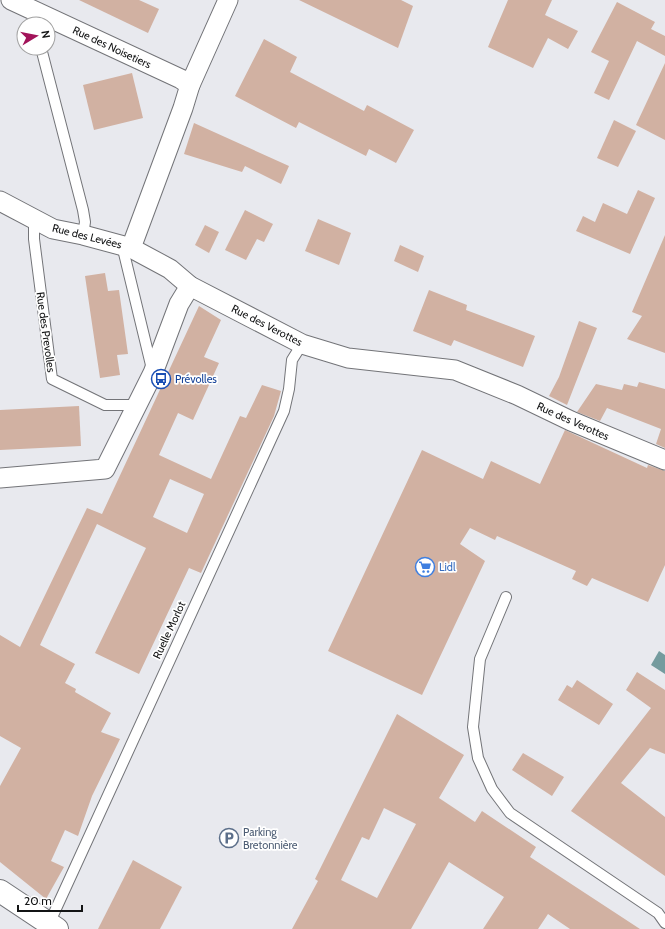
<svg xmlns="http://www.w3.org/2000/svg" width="665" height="929" viewBox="0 0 665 929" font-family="Cabin,sans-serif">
  <rect width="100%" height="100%" fill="#e8e9ee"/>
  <polygon fill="#749b9e" points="659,651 665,655 665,674 651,665"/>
  <g fill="#d1b1a2" fill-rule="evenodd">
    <polygon points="79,0 139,0 159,9 148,33"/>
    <polygon points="299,0 401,0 413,6 398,48"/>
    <polygon points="508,0 552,0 545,15 578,31 568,49 548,38 533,68 488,47"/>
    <polygon points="617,2 655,22 651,29 665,36 665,56 637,41 609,100 594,93 609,61 591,52"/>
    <polygon points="264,39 297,57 290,72 364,111 367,105 414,130 396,163 369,149 366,156 299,122 296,128 235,96"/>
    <polygon points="665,63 665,140 636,125"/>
    <polygon points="132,73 143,118 94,130 83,85"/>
    <polygon points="614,120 636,131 618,167 597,158"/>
    <polygon points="194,123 289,166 281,184 245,166 242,172 184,154"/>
    <polygon points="638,190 655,198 630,254 576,231 583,216 595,222 603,203 627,214"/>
    <polygon points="245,210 273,224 264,242 257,239 246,260 225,250"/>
    <polygon points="318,219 351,233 339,265 305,251"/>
    <polygon points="205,225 219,232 209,253 195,245"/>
    <polygon points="665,235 665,353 627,339 642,316 632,312"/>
    <polygon points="400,245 424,256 418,272 394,261"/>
    <polygon points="105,273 108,291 119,290 128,354 117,355 120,375 100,378 85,276"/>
    <polygon points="429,290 467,305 466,310 535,336 523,367 454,340 451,346 413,331"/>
    <path d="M199 306 221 320 204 357 219 363 193 420 178 413 159 455 211 479 240 416 246 418 262 385 281 391 274 416 201 573 189 568 139 674 95 653 146 548 97 524 40 645 75 664 65 683 76 689 75 692 111 713 101 732 120 739 92 796 78 836 65 830 51 861 64 867 46 899 0 862V786L21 748 0 736V635L20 647 87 508 102 514ZM170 479 204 494 187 533 153 517Z"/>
    <polygon points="579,321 597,328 567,405 549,396 559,377"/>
    <polygon points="639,382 665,389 665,448 656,444 661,429 607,408 600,421 577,412 596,384 622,390 624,384 637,387"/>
    <polygon points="79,406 81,446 0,450 0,410"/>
    <polygon points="565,430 647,468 648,465 665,471 665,565 648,602 592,578 587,586 572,579 576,571 497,536 495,540 470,528 460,544 485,561 422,695 328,651 422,450 483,479 491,461 540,484"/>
    <polygon points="637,672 665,690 665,754 650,748 621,783 665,817 665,876 571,811 651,708 626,690"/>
    <polygon points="577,680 613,704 599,725 558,700 567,685 572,688"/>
    <path d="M397 714 464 755 439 798 475 822 482 811 536 847 530 857 640 929H570L548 914 538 929H483L504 897 449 862 411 929H292L318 881 315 879ZM384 808 416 824 377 898 341 880 362 837 369 840Z"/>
    <polygon points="523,753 564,777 552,796 512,770"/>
    <polygon points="133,860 182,887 160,929 98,929"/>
  </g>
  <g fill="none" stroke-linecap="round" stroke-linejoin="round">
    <g stroke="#737478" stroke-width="12">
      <g id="service">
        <polyline points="41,48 83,210 85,222 83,235"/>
        <polyline points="34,220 34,239 52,379 105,405 136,405"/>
        <polyline points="122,245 152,369"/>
        <polyline points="506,597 480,659 473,727 478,758 492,789 510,813 658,913 665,923"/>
        <polyline points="49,924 284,411 289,389 292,360 302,344"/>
      </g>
    </g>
    <g stroke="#737478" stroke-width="21">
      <g id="minor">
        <polyline points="11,0 181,79 190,85"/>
        <polyline points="0,201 53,229 83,235 131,248 170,269 190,286 302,344 348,358 455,370 517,395 571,421 665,460"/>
        <polyline points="131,248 183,108 190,85 228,0"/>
        <polyline points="0,478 105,469 153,373 179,304 190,286"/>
      </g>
    </g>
    <g stroke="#737478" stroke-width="24">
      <polyline id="primary" points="0,891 57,929"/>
    </g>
    <use href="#service" stroke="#fff" stroke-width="10"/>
    <use href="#minor" stroke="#fff" stroke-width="19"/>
    <use href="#primary" stroke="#fff" stroke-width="22"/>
  </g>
  <defs>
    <g id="bus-ring" transform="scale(1)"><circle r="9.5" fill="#fff" stroke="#1a4fb4" stroke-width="1.5"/><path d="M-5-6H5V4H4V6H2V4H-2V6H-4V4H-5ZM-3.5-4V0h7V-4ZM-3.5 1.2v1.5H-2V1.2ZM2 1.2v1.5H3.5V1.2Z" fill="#1a4fb4"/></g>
    <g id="supermarket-ring" transform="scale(1)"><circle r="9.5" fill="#fff" stroke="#3f7fe0" stroke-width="1.5"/><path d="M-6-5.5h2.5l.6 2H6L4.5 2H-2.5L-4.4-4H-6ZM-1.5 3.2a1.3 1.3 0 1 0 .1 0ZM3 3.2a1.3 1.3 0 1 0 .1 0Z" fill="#3f7fe0"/></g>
    <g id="parking-ring" transform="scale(1)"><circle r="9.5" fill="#fff" stroke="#5c6f8a" stroke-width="1.5"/><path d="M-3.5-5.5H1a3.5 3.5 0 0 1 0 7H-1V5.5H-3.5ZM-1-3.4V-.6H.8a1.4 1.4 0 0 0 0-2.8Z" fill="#5c6f8a"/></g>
  </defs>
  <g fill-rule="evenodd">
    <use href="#bus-ring" x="161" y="379"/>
    <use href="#supermarket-ring" x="425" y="567"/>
    <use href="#parking-ring" x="229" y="838"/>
  </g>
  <g text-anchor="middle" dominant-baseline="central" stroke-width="3.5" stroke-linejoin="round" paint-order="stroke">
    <g font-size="11" fill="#131415" stroke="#fff">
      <text transform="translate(112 47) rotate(25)">Rue des Noisetiers</text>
      <text transform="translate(87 236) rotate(14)">Rue des Levées</text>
      <text transform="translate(267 325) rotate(27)">Rue des Verottes</text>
      <text transform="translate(46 332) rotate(82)">Rue des Prevolles</text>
      <text transform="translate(573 421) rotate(24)">Rue des Verottes</text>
      <text transform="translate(169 630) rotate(-65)">Ruelle Morlot</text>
    </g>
    <g font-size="11" fill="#164399" stroke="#fff" text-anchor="start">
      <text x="175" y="379">Prévolles</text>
    </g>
    <g font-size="11" fill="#366cbe" stroke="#fff" text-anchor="start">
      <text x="439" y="567">Lidl</text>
    </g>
    <g font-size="11" fill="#4e5e75" stroke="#fff" text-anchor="start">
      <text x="243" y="832">Parking<tspan x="243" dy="13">Bretonnière</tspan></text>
    </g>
  </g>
  <g transform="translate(36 36) rotate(80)"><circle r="19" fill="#ffffff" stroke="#a1a1a1"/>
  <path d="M0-3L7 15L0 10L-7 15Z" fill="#a2135a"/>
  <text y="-6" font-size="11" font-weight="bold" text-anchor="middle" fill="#131415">N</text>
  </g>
  <path d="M18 905v6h64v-6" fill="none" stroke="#131415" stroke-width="2"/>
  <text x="24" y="905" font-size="12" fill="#131415" stroke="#ffffff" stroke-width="3" paint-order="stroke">20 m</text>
</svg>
